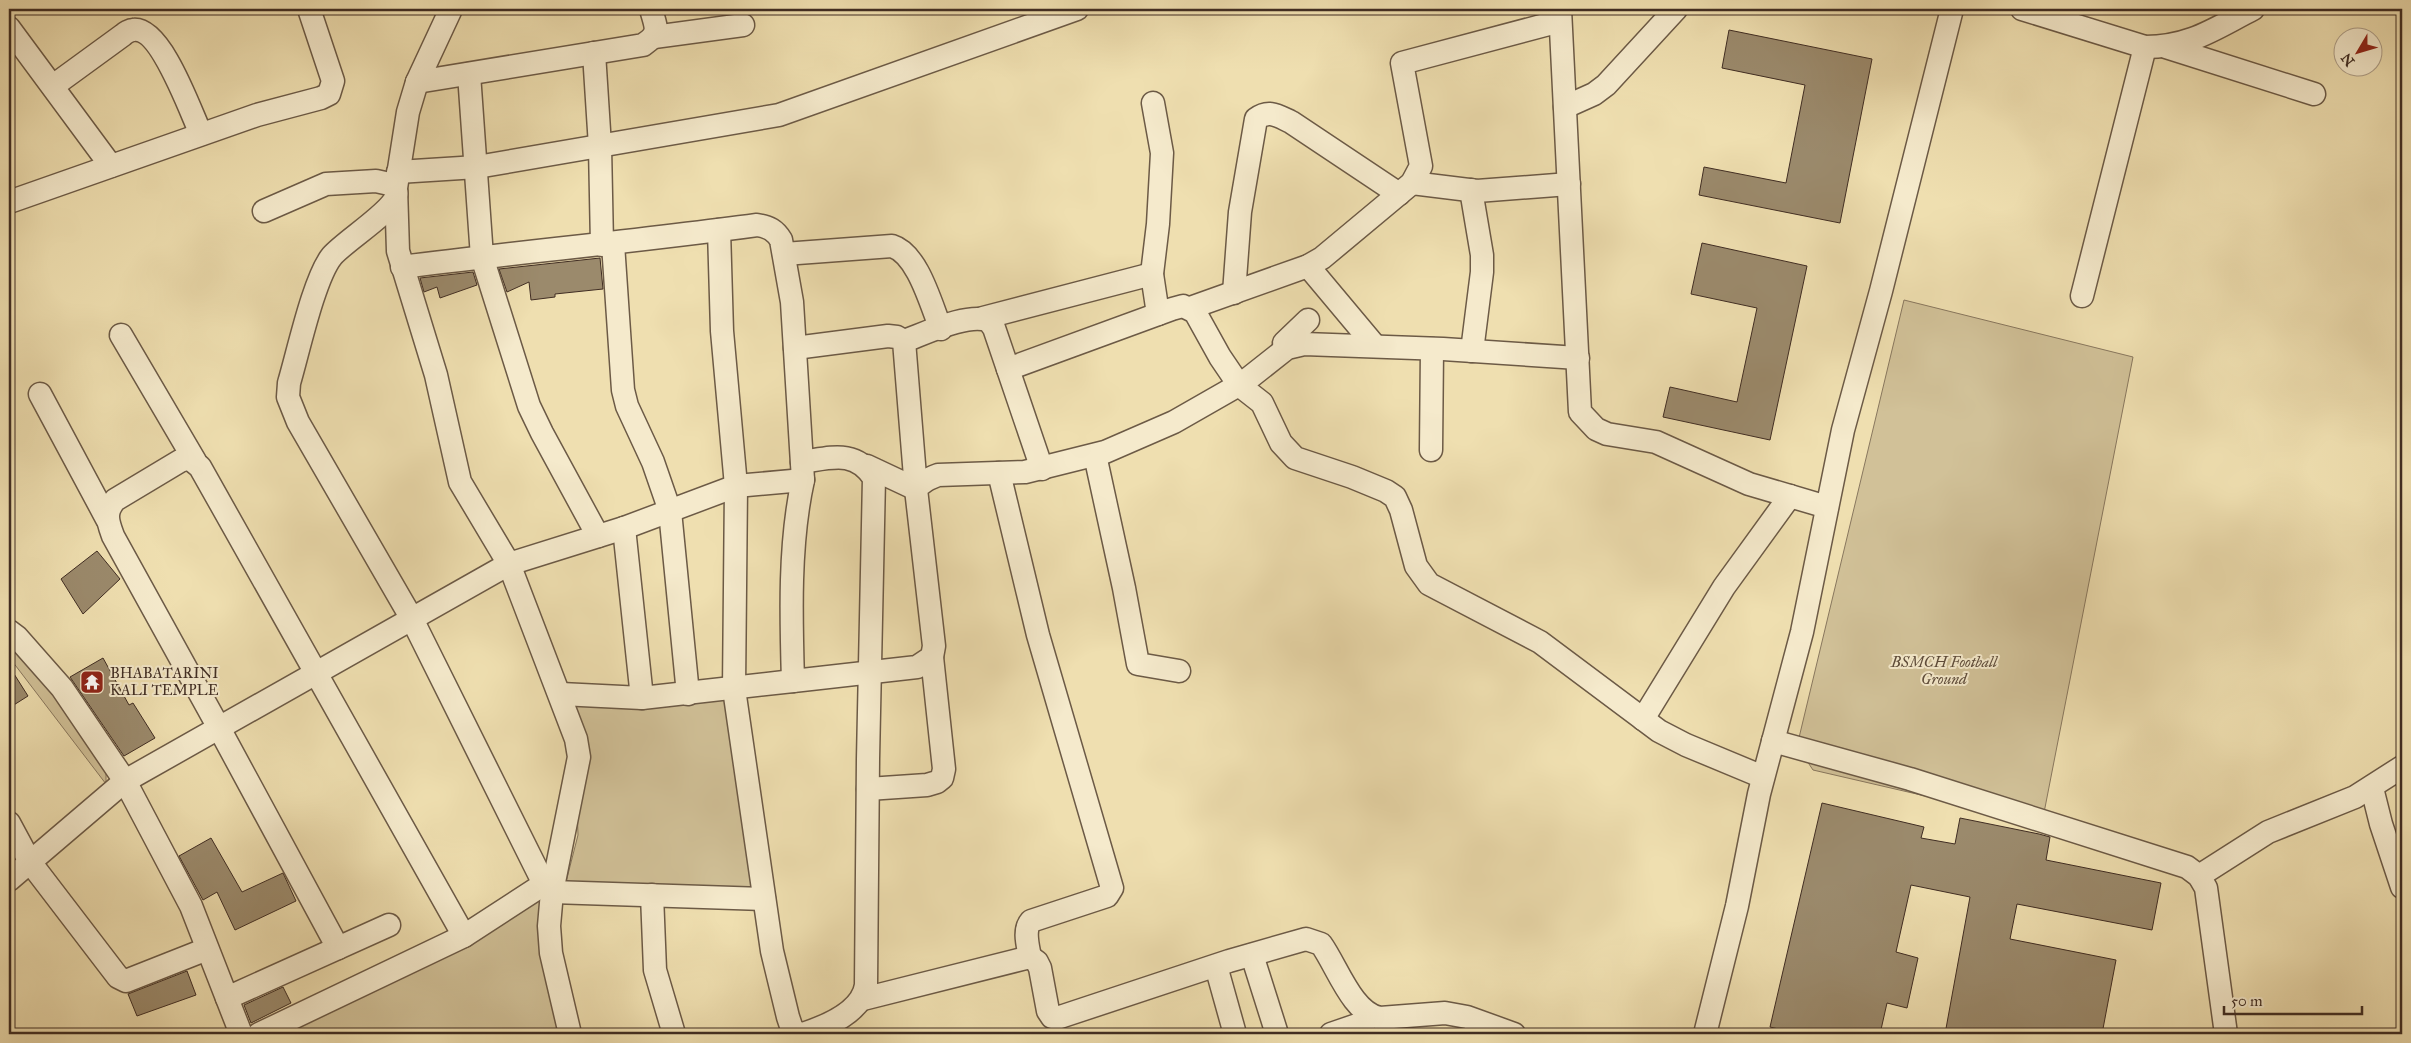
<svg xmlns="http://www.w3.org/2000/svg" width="2411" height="1043" viewBox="0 0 2411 1043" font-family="'IM FELL Great Primer',serif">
  <rect width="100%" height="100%" fill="#efdfb0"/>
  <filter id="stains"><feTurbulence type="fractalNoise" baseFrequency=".004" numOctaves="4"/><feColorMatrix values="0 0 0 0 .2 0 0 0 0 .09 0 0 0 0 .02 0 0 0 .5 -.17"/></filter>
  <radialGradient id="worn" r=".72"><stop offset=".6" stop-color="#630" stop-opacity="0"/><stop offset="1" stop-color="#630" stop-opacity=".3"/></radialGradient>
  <g fill="#d1c198" stroke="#88775e">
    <polygon points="1904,300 2133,357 2042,823 1813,770 1797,746"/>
    <polygon points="17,646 106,765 106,784 9,657 9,650"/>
    <polygon points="734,689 763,889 565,886 578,835 576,778 568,705"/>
    <polygon points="544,896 544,909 538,928 563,1034 283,1034"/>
  </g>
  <g fill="#9b8a6c" stroke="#402d23">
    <polygon points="1729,30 1872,59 1840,223 1699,195 1704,167 1786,183 1805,85 1722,68"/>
    <polygon points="1702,243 1807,266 1770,440 1663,417 1670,387 1737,402 1757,308 1691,294"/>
    <polygon points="600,258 603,289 555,294 555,297 531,300 529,282 507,292 499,269"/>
    <polygon points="473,272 477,285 440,298 437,287 424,292 420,278"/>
    <polygon points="97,551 120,579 83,614 61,579"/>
    <polygon points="103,658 129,705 133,703 155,738 124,756 70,677"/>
    <polygon points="9,666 28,696 9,708"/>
    <polygon points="1822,803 1924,827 1921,838 1955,844 1960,818 2039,834 2050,837 2046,860 2161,883 2152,930 2017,904 2010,939 2116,960 2102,1034 1945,1034 1970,897 1911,885 1896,952 1918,958 1907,1008 1887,1003 1880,1034 1799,1034 1770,1027"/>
    <polygon points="211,838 242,892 283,873 296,901 235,930 217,892 203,900 179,856"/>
    <polygon points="187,971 196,995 137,1016 128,994"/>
    <polygon points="283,987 291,1003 251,1023 244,1005"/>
  </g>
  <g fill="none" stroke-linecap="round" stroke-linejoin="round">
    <g stroke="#6c5a46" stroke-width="25">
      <g id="street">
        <polyline points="451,9 417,82 408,112 396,188 398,251 436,375 460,482 509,564 576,739 579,757 552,892 549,926 551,953 570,1034"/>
        <polyline points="1560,9 1580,412 1596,429 1607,434 1656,442 1749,484 1827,507"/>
        <path d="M2022 9 2145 47C2190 47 2214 29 2253 9"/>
        <polyline points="9,28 111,166"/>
        <polyline points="654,37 743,25"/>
        <polyline points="2166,47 2314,94"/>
        <polyline points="594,53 600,146 602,245"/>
        <polyline points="469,74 482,257 529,406 542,433 598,536"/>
        <path d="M417 82 643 45C661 33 656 28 651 9"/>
        <path d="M53 86 123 35C125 33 130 30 133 30 161 26 191 113 201 134"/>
        <polyline points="1153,103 1162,153 1158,224 1152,274 1158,314"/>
        <polyline points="1565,107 1594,94 1606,85 1676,9"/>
        <polyline points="398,172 477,167 779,115 1077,9"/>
        <polyline points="1412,183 1477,191 1569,184"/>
        <polyline points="1471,190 1482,255 1482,272 1472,351"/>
        <polyline points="9,202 257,115 321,98 329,94 333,81 309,9"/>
        <path d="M264 211 326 184 376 181 394 185C396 189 397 193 396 196 392 212 345 241 332 256 314 278 298 353 289 383L288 397 298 422 412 619 544 884 464 936 200 467 189 458 180 461 115 500C104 513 108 522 113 536L219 728 338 948"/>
        <polyline points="719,230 722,331 736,486 734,689 772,951 788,1017 792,1029 799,1034"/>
        <polyline points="613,244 623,390 627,406 653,462 670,511 688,694"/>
        <path d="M784 254 892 246C918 254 931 305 941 329"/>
        <polyline points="1308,266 1375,346"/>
        <path d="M402 267C520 252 639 241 757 225 769 227 775 230 781 240L792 302 803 480C789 543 791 616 793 681L917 667 932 657 934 646 916 489C923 481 928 479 938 475L1025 472 1105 452 1174 422 1244 382 1287 348 1304 344 1443 349 1578 358"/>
        <path d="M1234 293 1240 212 1256 119C1269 109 1278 116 1291 122L1399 194"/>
        <polyline points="2082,296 2145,47"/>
        <polyline points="1190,308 1308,266 1322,258 1412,183 1421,166 1402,63 1560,21"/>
        <polyline points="983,318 1152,274"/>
        <polyline points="121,335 195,461"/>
        <path d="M904 341C924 334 969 312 989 321L994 328 1042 469"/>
        <polyline points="795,348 888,336 897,337 904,341 916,489 867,466"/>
        <polyline points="1287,348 1284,343 1308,320"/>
        <polyline points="1008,369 1172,309 1183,306 1195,312 1220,357 1239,385 1262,403 1281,443 1295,458 1352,477 1386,491 1395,497 1401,510 1416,566 1429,584 1540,642 1659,731 1686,745 1763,777"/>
        <polyline points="40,394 107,519"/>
        <polyline points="1431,450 1432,349"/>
        <polyline points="1095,455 1124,588 1138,664 1179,671"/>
        <path d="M802 462C831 458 855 449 874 478L868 759 866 985C862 1012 827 1026 803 1034"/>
        <path d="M999 473 1038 635 1112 888 1107 896 1031 921C1023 930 1028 946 1030 957"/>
        <polyline points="9,631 17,637 62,688 125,781 191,906 241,1034"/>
        <polyline points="561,694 642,698 624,528"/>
        <polyline points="642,698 793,681"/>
        <polyline points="1643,719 1724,587 1790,496"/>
        <polyline points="1773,741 1910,779 2187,867 2199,876 2206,888 2226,1034"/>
        <polyline points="2372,788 2381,824 2402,887"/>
        <polyline points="868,789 927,785 937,782 942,778 944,769 932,657"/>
        <polyline points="9,823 30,862 118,977 126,981 207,949"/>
        <polyline points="2199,876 2268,832 2355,797 2402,767"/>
        <polyline points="9,880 125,781 509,564 624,528 736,486 803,480"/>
        <polyline points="544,884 552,892 764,899"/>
        <polyline points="652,895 655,970 674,1034"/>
        <polyline points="1252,955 1277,1034"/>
        <polyline points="1216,966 1235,1034"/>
        <polyline points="227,998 389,925"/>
        <path d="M863 999 1030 957 1037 962 1040 968 1048 1011 1052 1017 1057 1018 1229 961 1306 939 1321 944C1337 966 1352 1013 1380 1018L1445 1013 1467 1017 1514 1034"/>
        <polyline points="259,1034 464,936"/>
        <polyline points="1331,1034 1363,1023 1371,1016"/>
        <polyline points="1705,1034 1737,906 1759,794 1802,632 1843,430 1881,291 1952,9"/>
      </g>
    </g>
    <use href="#street" stroke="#f5eacc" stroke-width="22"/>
  </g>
  <defs>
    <g id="temple-square" transform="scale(1.25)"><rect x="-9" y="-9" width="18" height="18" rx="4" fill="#8f2418" stroke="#f5eacc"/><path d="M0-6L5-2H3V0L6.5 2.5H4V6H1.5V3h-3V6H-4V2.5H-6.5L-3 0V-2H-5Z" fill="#fff"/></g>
  </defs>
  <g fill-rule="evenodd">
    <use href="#temple-square" x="92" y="682"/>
  </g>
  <g text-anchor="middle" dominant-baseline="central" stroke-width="4" stroke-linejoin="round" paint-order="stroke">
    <g font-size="15" font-style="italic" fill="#5d4b3a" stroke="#f5eacc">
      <text x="1944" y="662">BSMCH Football<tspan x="1944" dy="17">Ground</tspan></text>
    </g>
    <g font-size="15" fill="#402d23" stroke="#f5eacc" text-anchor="start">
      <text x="110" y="673">BHABATARINI<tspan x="110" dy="17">KALI TEMPLE</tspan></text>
    </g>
  </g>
  <rect width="2411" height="1043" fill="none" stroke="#efdfb0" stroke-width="30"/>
  <rect x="10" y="10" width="2391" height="1023" fill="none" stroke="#402d23" stroke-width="2.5"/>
  <rect x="15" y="15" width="2381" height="1013" fill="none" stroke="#402d23"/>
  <g transform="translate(2358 52) rotate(232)"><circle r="24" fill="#f5eacc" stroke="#ad9e88"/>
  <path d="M0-4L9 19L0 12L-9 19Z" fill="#8f2418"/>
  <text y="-8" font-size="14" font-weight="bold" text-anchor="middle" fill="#402d23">N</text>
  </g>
  <path d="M2224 1006v8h138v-8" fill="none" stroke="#402d23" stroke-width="2.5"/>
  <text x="2231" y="1006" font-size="15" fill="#402d23" stroke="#f5eacc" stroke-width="4" paint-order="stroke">50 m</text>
  <rect width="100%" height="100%" filter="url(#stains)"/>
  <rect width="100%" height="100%" fill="url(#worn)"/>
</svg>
